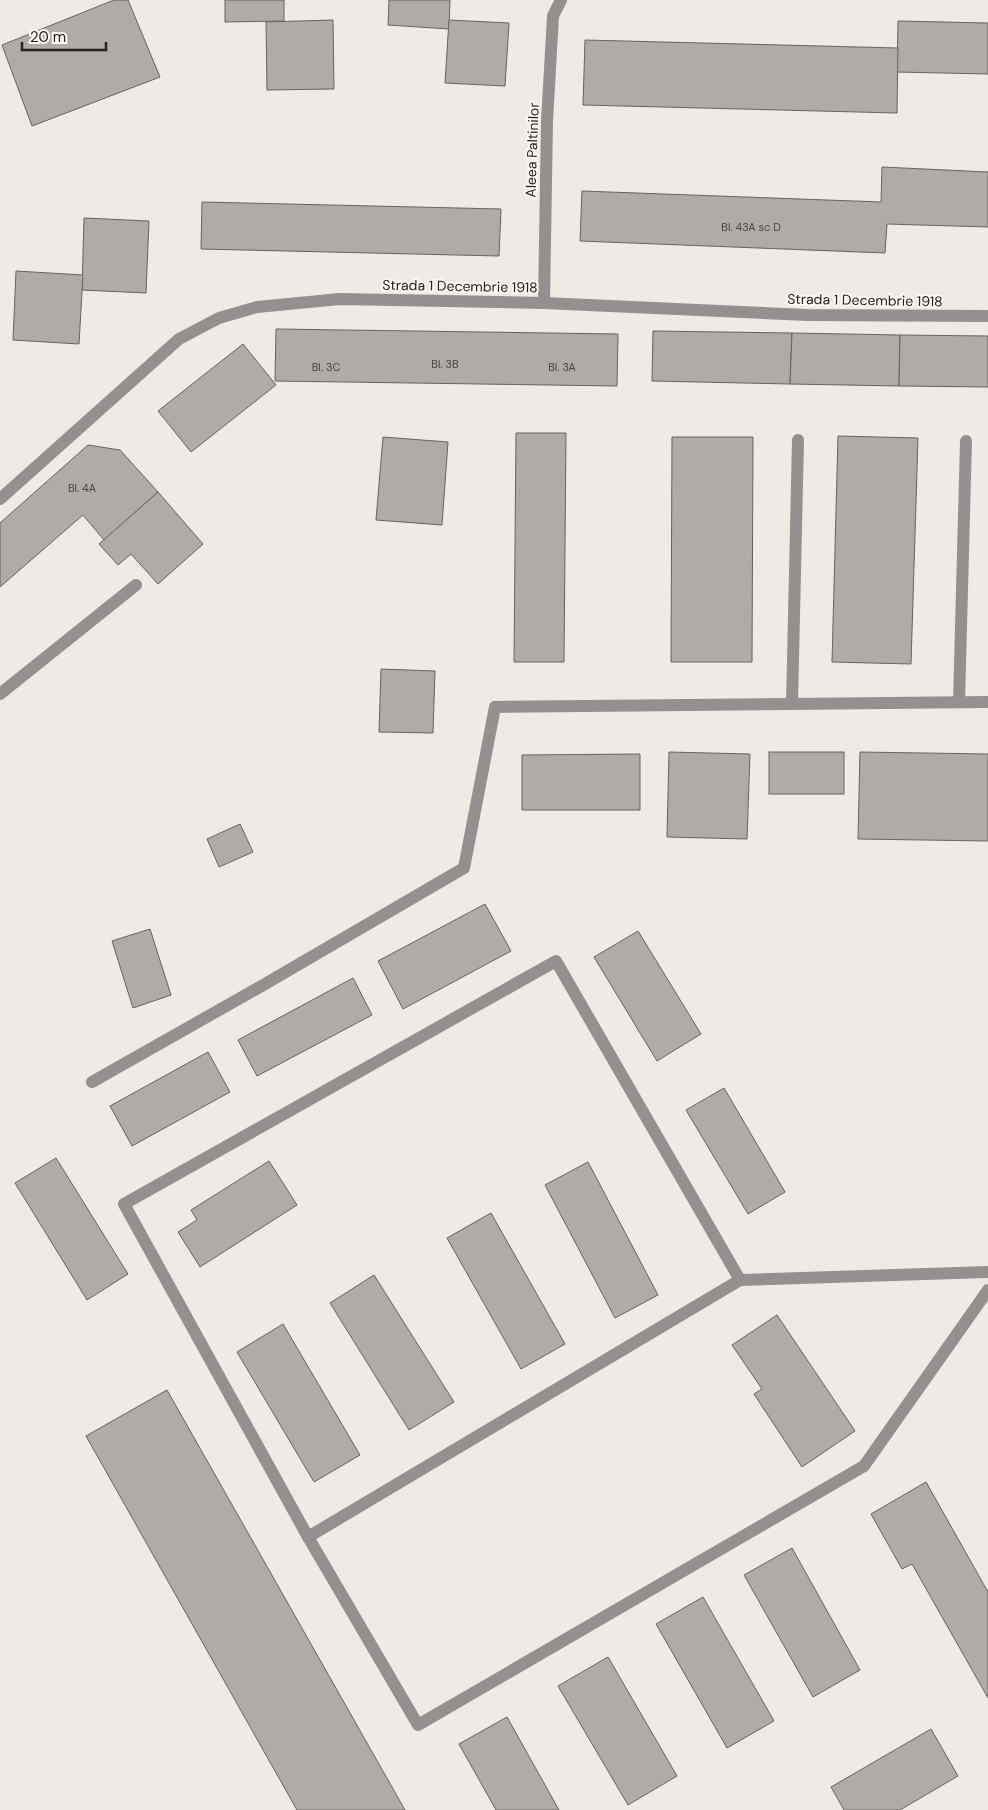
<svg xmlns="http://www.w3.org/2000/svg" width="988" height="1810" viewBox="0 0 988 1810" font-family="'DM Sans',sans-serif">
  <rect width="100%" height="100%" fill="#f0eae6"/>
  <g fill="#b0aba6" stroke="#67625f">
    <polygon points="114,0 128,0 160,77 32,126 2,45"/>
    <polygon points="225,0 284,0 284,21 225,22"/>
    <polygon points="389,0 450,0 449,29 388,25"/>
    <polygon points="333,20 334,89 267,90 266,22"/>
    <polygon points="449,20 509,23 505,86 445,83"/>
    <polygon points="898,21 988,23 988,74 897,72"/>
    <polygon points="585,40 898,48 897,113 583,105"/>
    <polygon points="882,167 988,172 988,227 887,224 885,253 580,241 582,191 881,202"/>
    <polygon points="202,202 501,209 499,256 201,249"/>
    <polygon points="84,218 149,221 146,293 82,290"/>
    <polygon points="16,271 83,275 79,344 13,340"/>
    <polygon points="276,329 618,334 617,386 275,381"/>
    <polygon points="653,331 792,333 790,384 652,381"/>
    <polygon points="792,333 900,335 899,386 790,384"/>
    <polygon points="900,335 988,336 988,387 899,386"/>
    <polygon points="243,344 276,385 191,452 158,411"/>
    <polygon points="516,433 566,433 564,662 514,662"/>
    <polygon points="838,436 918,438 911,664 832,662"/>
    <polygon points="383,437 448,442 442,525 376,520"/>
    <polygon points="672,437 753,437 752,662 671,662"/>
    <polygon points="88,445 120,450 158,492 104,540 83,515 0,587 0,523"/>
    <polygon points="158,492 203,544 158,584 131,554 118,565 99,544"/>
    <polygon points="381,669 435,671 433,733 379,732"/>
    <polygon points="669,752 750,754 747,839 667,837"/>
    <rect x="769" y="752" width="75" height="42"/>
    <polygon points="860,752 988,754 988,841 858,839"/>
    <polygon points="640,754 640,810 522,810 522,755"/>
    <polygon points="240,824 253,852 219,867 207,839"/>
    <polygon points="485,904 511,951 403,1009 378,961"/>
    <polygon points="150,929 171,995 133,1008 112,941"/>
    <polygon points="638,931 701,1034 657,1061 594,957"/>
    <polygon points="353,978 372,1015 257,1076 238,1040"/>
    <polygon points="208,1052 230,1092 132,1146 110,1106"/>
    <polygon points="724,1088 785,1192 748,1214 686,1110"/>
    <polygon points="56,1158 128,1274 87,1300 15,1183"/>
    <polygon points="269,1161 297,1205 200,1267 178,1232 197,1220 191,1210"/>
    <polygon points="588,1162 658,1295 615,1318 545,1185"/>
    <polygon points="491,1213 565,1344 521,1369 447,1238"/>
    <polygon points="374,1275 454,1402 409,1430 330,1303"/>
    <polygon points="777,1315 855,1431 802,1467 754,1394 762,1389 732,1345"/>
    <polygon points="283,1324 360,1455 314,1482 237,1352"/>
    <polygon points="167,1390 405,1810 297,1810 86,1436"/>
    <polygon points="926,1482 988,1592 988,1698 912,1564 902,1569 871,1514"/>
    <polygon points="792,1548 860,1670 813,1697 744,1575"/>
    <polygon points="703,1597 774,1721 727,1748 656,1624"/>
    <polygon points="608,1657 677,1776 628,1805 558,1686"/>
    <polygon points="507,1717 559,1810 496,1810 459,1744"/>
    <polygon points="931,1729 958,1776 900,1810 844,1810 831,1787"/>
  </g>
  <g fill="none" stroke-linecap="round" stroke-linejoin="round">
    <g stroke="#93908f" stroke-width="12">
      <polyline points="544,303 547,121 553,16 561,0"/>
      <polyline points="0,499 179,339 219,318 257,307 340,299 544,303 807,315 988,316"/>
      <polyline points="0,694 136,585"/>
      <polyline points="959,702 966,441"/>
      <polyline points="792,704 798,440"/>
      <polyline points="92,1082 265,984 464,868 495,707 988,702"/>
      <polyline points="740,1280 556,961 124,1204 308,1537 740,1280 988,1272"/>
      <polyline points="308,1537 418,1725 864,1466 988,1290"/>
    </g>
  </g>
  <g text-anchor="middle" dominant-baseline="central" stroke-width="4" stroke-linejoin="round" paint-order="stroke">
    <g font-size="11" fill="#474442">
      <text x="751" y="227">Bl. 43A sc D</text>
      <text x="445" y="364">Bl. 3B</text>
      <text x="326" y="367">Bl. 3C</text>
      <text x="562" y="367">Bl. 3A</text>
      <text x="82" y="488">Bl. 4A</text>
    </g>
    <g font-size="14" fill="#242220" stroke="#fdf8f3">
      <text transform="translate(532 150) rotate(-88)">Aleea Paltinilor</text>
      <text transform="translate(460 286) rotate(1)">Strada 1 Decembrie 1918</text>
      <text transform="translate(865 300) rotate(1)">Strada 1 Decembrie 1918</text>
    </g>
  </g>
  <path d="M22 42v8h84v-8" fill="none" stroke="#242220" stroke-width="2.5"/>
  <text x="30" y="42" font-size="15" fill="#242220" stroke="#fdf8f3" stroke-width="4" paint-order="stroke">20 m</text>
</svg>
